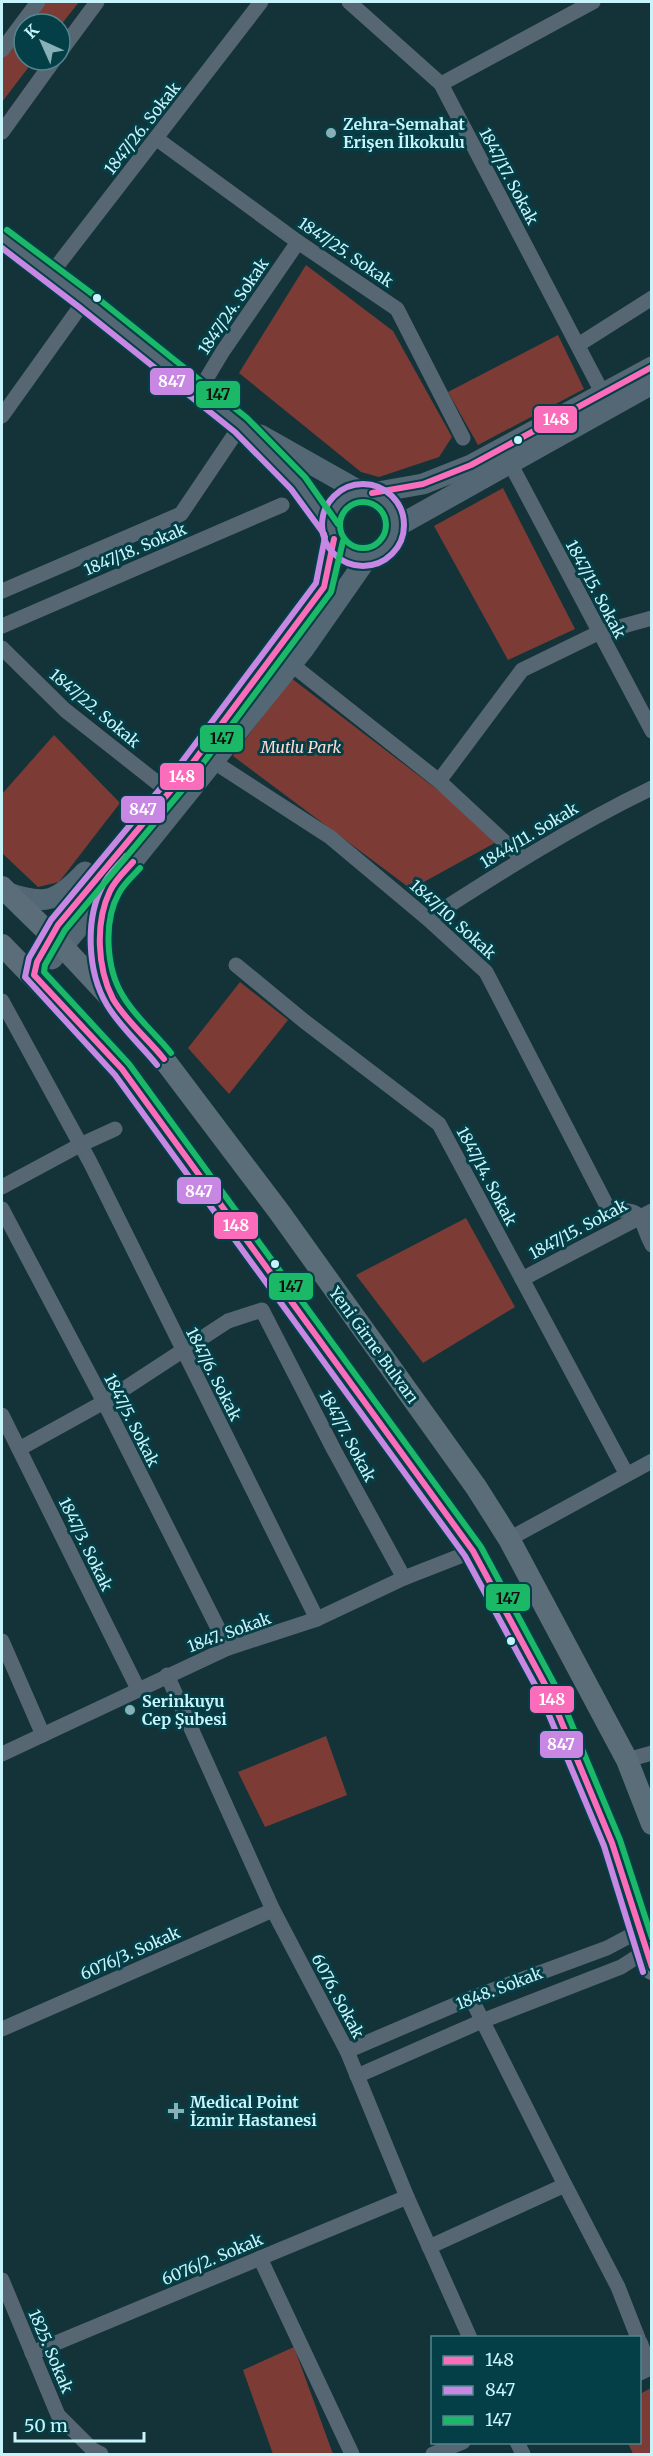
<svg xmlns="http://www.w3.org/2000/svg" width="653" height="2456" viewBox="0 0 653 2456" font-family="Merriweather,serif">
  <rect width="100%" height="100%" fill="#133338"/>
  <g fill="#7c3c35">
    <polygon points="45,2 79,2 60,26 60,24 27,24"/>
    <polygon points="24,28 24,60 34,60 2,102 2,58"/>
    <polygon points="306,265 393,331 452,437 439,457 379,477 361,472 239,373"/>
    <polygon points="558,335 584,389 478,445 448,392"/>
    <polygon points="503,488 575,629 508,660 434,526"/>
    <polygon points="291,678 502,839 411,889 233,756"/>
    <polygon points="54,735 120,803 59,882 38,887 2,853 2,794"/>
    <polygon points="240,982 288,1020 229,1094 188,1048"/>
    <polygon points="466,1218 515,1307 423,1363 356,1275"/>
    <polygon points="326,1736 347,1795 265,1827 238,1772"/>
    <polygon points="294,2347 333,2454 273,2454 243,2370"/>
    <polygon points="651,2388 651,2454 633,2454 628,2443 640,2442 640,2394"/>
  </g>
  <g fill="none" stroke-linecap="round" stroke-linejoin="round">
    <g stroke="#566672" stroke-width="15">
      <polyline points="349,2 441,84 603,394"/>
      <polyline points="2,50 38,2"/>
      <polyline points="60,52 97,2"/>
      <polyline points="441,84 593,2"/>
      <polyline points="2,132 54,60"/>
      <polyline points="157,139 298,242 397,309 463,438"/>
      <polyline points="50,275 261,2"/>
      <polyline points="578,345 652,298"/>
      <polyline points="199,391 223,351 298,242"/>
      <polyline points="2,416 85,300"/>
      <polyline points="510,463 652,731"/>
      <polyline points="2,591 181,514 241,425"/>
      <polyline points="2,626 282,505"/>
      <polyline points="2,648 65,710 169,792"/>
      <polyline points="291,664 439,781 522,858"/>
      <path d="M214 762 330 837 428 919 486 972 609 1210C648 1209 637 1217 652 1245"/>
      <polyline points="439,781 522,670 598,633 652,618"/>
      <path d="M428 919C501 872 573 826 652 788"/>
      <polyline points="236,965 304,1021 439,1124 626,1473"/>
      <polyline points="2,1001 90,1162 317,1619"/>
      <polyline points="2,1187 80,1145 115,1129"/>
      <polyline points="2,1209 104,1402 228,1648"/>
      <polyline points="522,1279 652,1211"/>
      <polyline points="2,1415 138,1689"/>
      <polyline points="19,1449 104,1402 228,1321 262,1310 334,1450 404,1578"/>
      <polyline points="509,1539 652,1461"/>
      <polyline points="2,1641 43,1735"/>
      <polyline points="167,1675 273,1910 347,2051 407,2197 470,2338"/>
      <polyline points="2,1754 228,1648 317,1619 404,1578 473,1551"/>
      <polyline points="627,1760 652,1753"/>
      <polyline points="2,2029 273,1910"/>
      <polyline points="347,2051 471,1998 607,1948 639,1931"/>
      <polyline points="357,2076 482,2021 621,1967 646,1951"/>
      <polyline points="565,2185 618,2287 638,2338"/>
      <polyline points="429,2247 565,2185 471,1998"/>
      <polyline points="260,2258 352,2454"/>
      <polyline points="2,2280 58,2415 93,2450 101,2454"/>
      <polyline points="640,2342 650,2368 640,2373"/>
      <polyline points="32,2353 407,2197"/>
      <polyline points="517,2442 523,2454"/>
      <polyline points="433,2454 463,2442"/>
    </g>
    <g stroke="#546774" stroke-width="21">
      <polyline points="2,237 85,300 241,425 298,483 331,529"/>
      <polyline points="260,435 361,492"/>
      <circle cx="363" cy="525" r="32"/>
      <polyline points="372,493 423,484 471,465 652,367"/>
      <polyline points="396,527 652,384"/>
      <path d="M8 893C46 906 58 901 85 872"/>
      <polyline points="52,959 105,896"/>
      <polyline points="34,975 37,962 58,925 182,777 324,587 334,539"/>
      <path d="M116 1003C96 959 97 937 109 891L303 650 368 557"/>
    </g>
    <g stroke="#5a6d79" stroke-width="22">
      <polyline points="2,887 63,947 147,1037 280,1213 476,1487 509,1539 627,1760 652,1824"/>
      <polyline points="2,945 122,1069 473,1551 549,1692 612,1843 652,1969"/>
    </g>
    <g stroke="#043f47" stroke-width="10">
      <g id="bus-1">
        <polyline points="372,493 423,484 471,465 652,367"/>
        <polyline points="334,539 324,587 182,777 58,925 37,962 34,975 122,1069 473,1551 549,1692 612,1843 652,1967"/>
        <path d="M133 862C125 871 115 880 110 891 95 922 97 968 113 999 126 1021 148 1039 164 1059"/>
      </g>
    </g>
    <g stroke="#043f47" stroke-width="10">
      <g id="bus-2">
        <polyline points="2,248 79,307 235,432 291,489 324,534"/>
        <circle cx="363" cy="525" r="41"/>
        <polyline points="325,537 316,583 175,771 51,920 29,958 25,977 115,1075 465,1556 541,1696 604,1846 643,1972"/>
        <path d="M126 856C118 866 108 874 103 885 85 918 87 972 107 1005 120 1027 141 1045 157 1065"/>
      </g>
    </g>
    <g stroke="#043f47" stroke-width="10">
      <g id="bus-3">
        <polyline points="7,230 91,293 247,418 305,477 338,524"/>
        <circle cx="363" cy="525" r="23"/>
        <polyline points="343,541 331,592 189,782 65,930 45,965 44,972 129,1064 481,1547 557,1689 620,1840 652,1938"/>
        <path d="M140 868C133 876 124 883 119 893 103 921 106 969 123 996 135 1017 156 1034 171 1053"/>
      </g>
    </g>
    <use href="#bus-1" stroke="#fb6dba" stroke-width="6"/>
    <use href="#bus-2" stroke="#c787e3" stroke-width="6"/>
    <use href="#bus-3" stroke="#1ab867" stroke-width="6"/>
  </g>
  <g fill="#88b0b7" stroke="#043f47" stroke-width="2">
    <circle cx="331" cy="133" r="6"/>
    <circle cx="130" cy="1710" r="6"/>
    <path d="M173 2102h6v6h6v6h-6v6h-6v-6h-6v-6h6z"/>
  </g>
  <g fill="#c7f4fb" stroke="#043f47" stroke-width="2">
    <circle cx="97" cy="298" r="5"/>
    <circle cx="518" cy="440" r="5"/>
    <circle cx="275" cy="1264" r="5"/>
    <circle cx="511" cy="1641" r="5"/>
  </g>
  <g text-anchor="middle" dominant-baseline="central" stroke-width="6" stroke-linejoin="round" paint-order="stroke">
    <g font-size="16" font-weight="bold" fill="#c7f4fb" stroke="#043f47" text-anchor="start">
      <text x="343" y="124">Zehra-Semahat<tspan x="343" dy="18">Erişen İlkokulu</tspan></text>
      <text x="142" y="1701">Serinkuyu<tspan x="142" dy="18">Cep Şubesi</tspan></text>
      <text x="190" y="2102">Medical Point<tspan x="190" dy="18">İzmir Hastanesi</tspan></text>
    </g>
    <g font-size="16" fill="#c7f4fb" stroke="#043f47">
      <text transform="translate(142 128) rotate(-52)">1847/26. Sokak</text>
      <text transform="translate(509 176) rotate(62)">1847/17. Sokak</text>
      <text transform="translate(346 252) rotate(34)">1847/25. Sokak</text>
      <text transform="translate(233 306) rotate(-56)">1847/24. Sokak</text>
      <text transform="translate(135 549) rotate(-23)">1847/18. Sokak</text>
      <text transform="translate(596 589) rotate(62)">1847/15. Sokak</text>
      <text transform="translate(95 708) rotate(40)">1847/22. Sokak</text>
      <text transform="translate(529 835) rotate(-31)">1844/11. Sokak</text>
      <text transform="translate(453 919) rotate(42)">1847/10. Sokak</text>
      <text transform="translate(487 1176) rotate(62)">1847/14. Sokak</text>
      <text transform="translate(578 1229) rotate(-28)">1847/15. Sokak</text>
      <text transform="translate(374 1345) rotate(54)">Yeni Girne Bulvarı</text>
      <text transform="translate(214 1374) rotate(63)">1847/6. Sokak</text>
      <text transform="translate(132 1420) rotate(63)">1847/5. Sokak</text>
      <text transform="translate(348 1436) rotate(62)">1847/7. Sokak</text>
      <text transform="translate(86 1544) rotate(64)">1847/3. Sokak</text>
      <text transform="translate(229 1632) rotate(-20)">1847. Sokak</text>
      <text transform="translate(130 1953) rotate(-24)">6076/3. Sokak</text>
      <text transform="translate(499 1988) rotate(-21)">1848. Sokak</text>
      <text transform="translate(338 1996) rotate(62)">6076. Sokak</text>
      <text transform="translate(212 2259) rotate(-23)">6076/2. Sokak</text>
      <text transform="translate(51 2351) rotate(67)">1825. Sokak</text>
    </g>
    <g font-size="16" font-style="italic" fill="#fedbd6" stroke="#043f47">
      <text x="301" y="747">Mutlu Park</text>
    </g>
  </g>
  <g stroke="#043f47" stroke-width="2">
    <rect x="149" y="367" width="46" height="29" rx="6" fill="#c787e3"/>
    <rect x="195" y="380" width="46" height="29" rx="6" fill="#1ab867"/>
    <rect x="533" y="405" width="45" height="29" rx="6" fill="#fb6dba"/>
    <rect x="199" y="724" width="45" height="29" rx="6" fill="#1ab867"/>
    <rect x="159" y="762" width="46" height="29" rx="6" fill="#fb6dba"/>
    <rect x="120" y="795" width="46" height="29" rx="6" fill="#c787e3"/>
    <rect x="176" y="1176" width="46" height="29" rx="6" fill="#c787e3"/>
    <rect x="213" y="1211" width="46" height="29" rx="6" fill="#fb6dba"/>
    <rect x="268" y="1272" width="46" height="29" rx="6" fill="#1ab867"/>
    <rect x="485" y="1583" width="46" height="29" rx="6" fill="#1ab867"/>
    <rect x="529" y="1685" width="46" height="29" rx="6" fill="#fb6dba"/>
    <rect x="539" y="1730" width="45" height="29" rx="6" fill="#c787e3"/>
  </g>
  <g font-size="16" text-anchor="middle" font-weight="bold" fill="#fff">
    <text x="172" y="387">847</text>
    <text x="556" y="425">148</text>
    <text x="182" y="782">148</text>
    <text x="143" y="815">847</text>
    <text x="199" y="1197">847</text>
    <text x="236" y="1231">148</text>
    <text x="552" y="1705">148</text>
    <text x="561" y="1750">847</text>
  </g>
  <g font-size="16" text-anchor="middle" font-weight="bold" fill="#111">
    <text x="218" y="400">147</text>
    <text x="222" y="744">147</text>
    <text x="291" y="1292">147</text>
    <text x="508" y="1604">147</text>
  </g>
  <rect width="653" height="2456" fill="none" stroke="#c7f4fb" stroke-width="6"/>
  <rect x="431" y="2336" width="210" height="108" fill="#043f47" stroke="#52878f" stroke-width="1.5"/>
  <rect x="443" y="2356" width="30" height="9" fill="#fb6dba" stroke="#52878f" stroke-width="1.5"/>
  <text x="485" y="2366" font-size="18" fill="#c7f4fb">148</text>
  <rect x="443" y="2386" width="30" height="9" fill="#c787e3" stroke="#52878f" stroke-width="1.5"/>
  <text x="485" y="2396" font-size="18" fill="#c7f4fb">847</text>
  <rect x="443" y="2416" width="30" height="9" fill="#1ab867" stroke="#52878f" stroke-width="1.5"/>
  <text x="485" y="2426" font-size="18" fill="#c7f4fb">147</text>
  <g transform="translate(42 42) rotate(315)"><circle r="28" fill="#043f47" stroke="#52878f" stroke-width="1.5"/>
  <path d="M0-4.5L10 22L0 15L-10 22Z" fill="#88b0b7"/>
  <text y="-9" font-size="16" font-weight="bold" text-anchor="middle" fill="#c7f4fb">K</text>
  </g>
  <path d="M15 2432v9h129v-9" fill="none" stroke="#c7f4fb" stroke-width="3"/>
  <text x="24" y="2432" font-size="18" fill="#c7f4fb" stroke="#043f47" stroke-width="4.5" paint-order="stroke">50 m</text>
</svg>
